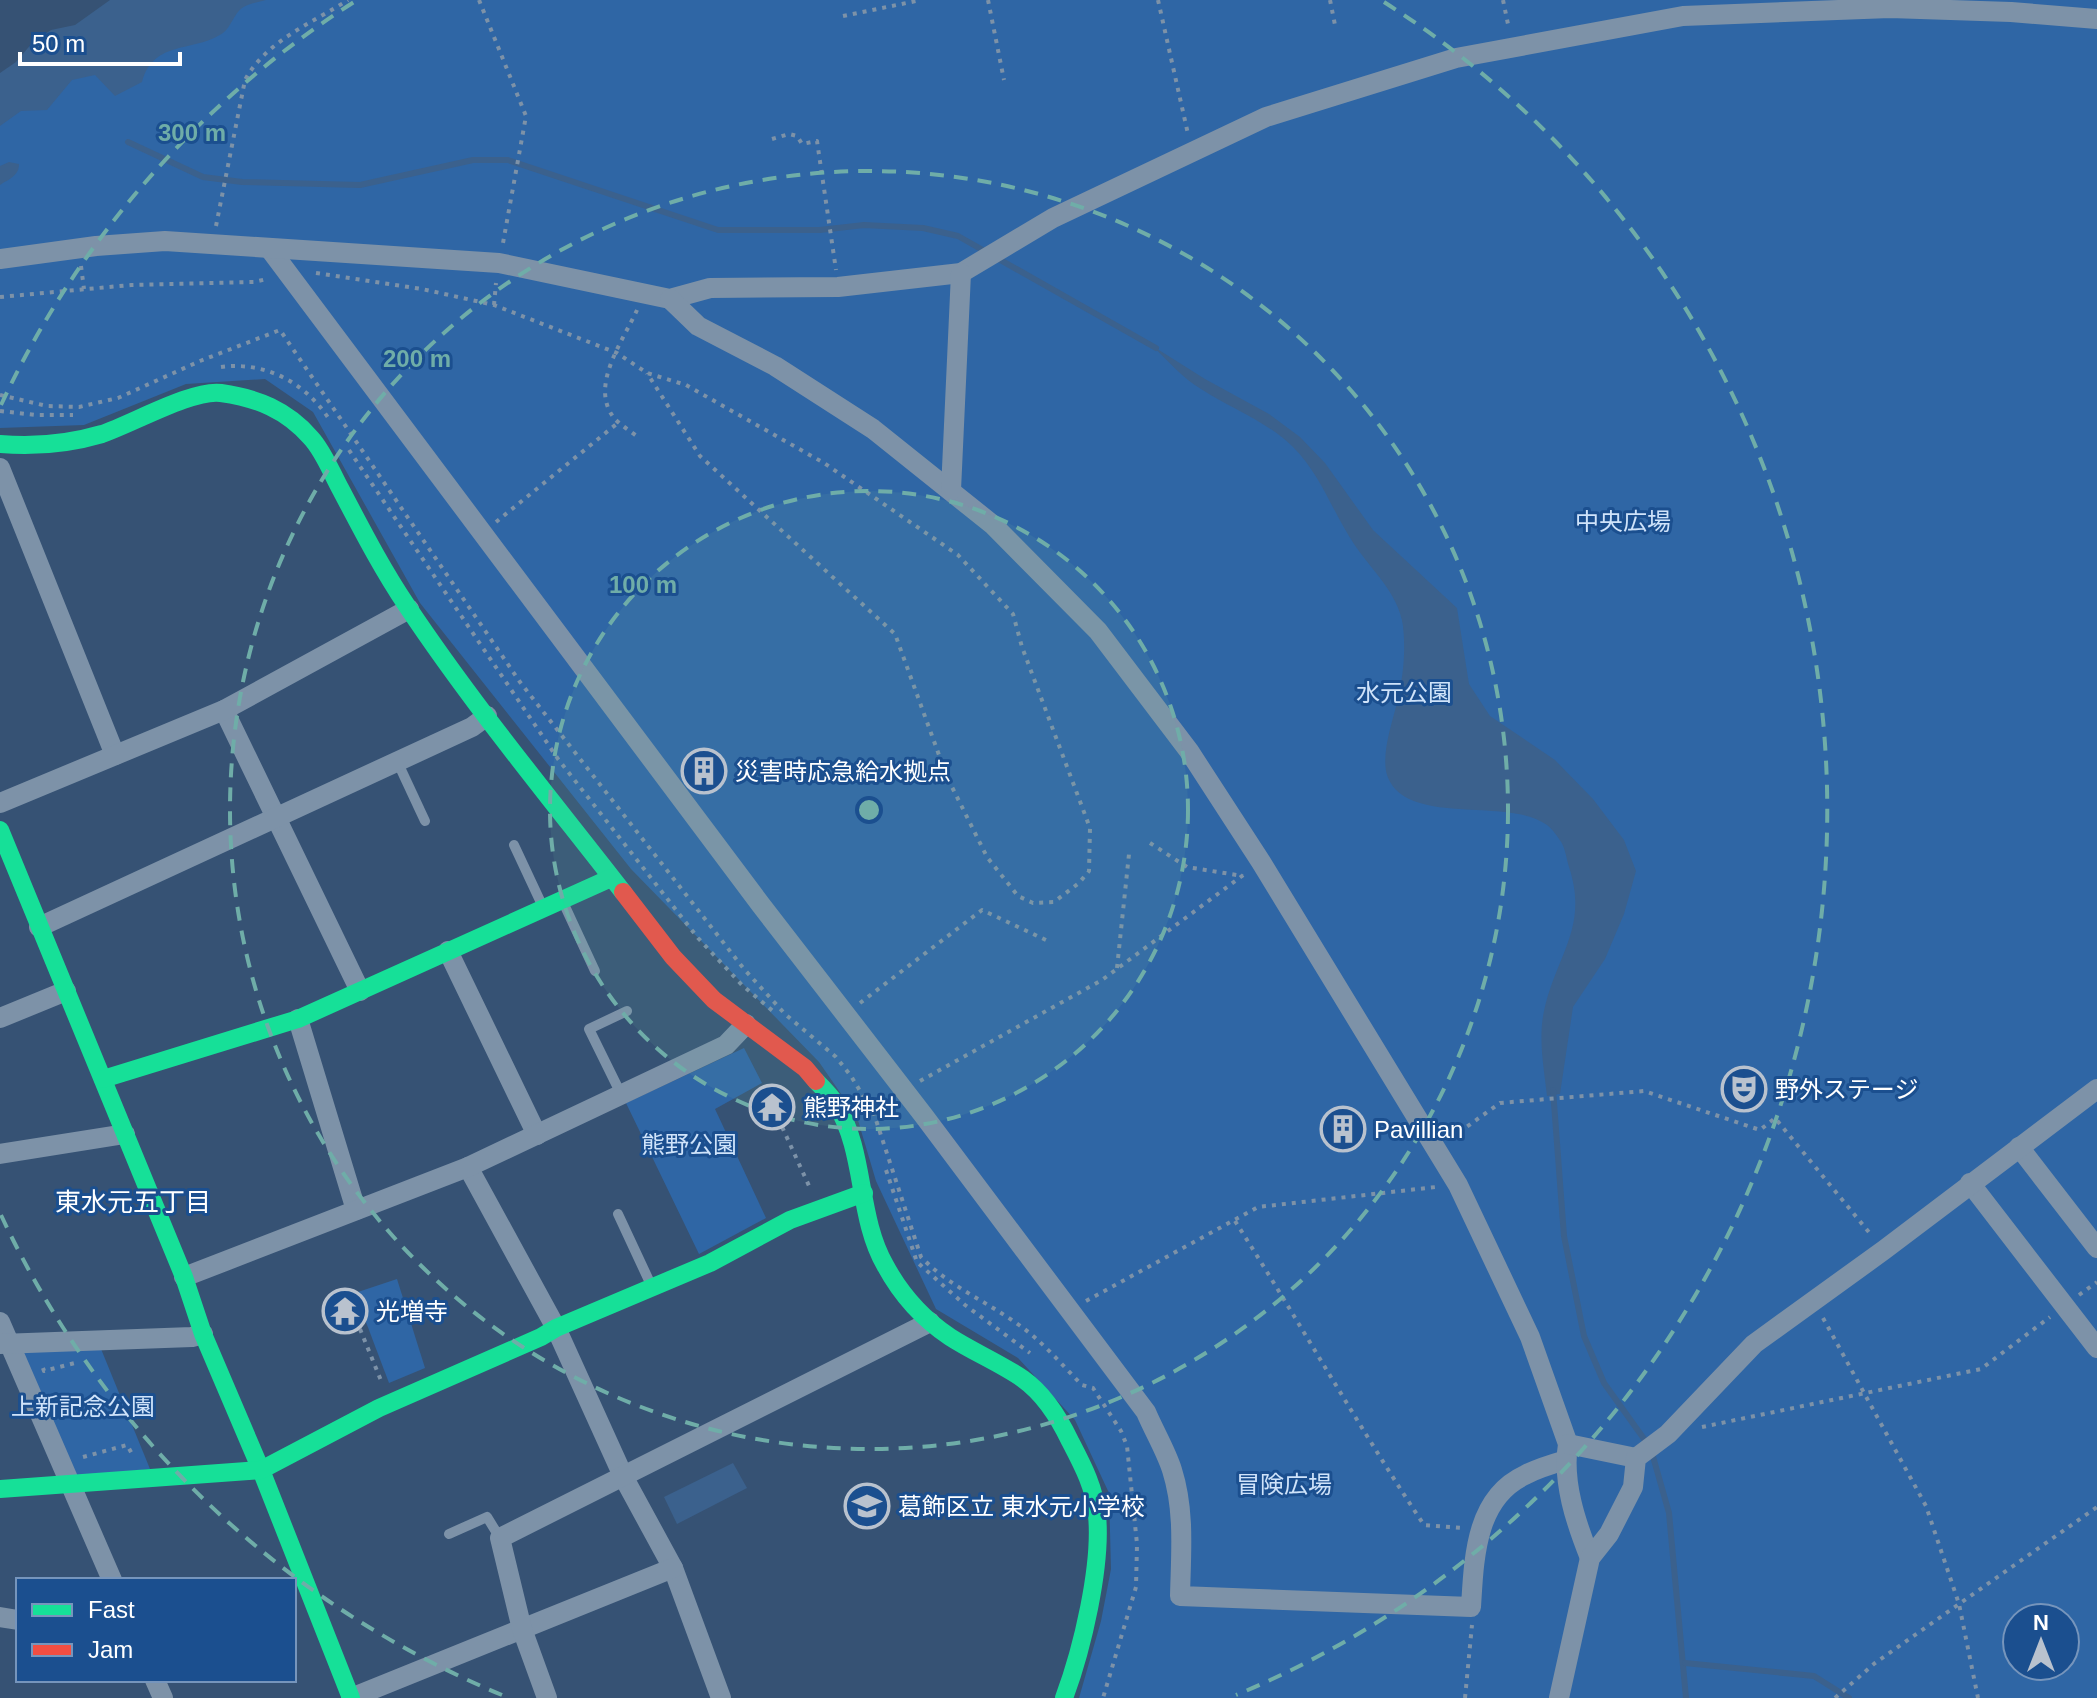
<svg xmlns="http://www.w3.org/2000/svg" width="2097" height="1698" viewBox="0 0 2097 1698" font-family="Arial,'Noto Sans JP',sans-serif">
  <rect width="100%" height="100%" fill="#365274"/>
  <g fill="#2f66a5" fill-rule="evenodd">
    <path d="M210 0H2097V1698H1079L1101 1621 1111 1569 1109 1493 1075 1420 1018 1358 936 1309 876 1181 857 1117 819 1062 631 869 420 603 313 412 265 379 186 384 84 425 0 428V113ZM2017 1618H2065V1666H2017Z"/>
    <polygon points="744,1048 762,1083 715,1109 766,1218 699,1254 626,1103"/>
    <polygon points="397,1279 425,1368 389,1383 355,1293"/>
    <polygon points="99,1344 150,1469 73,1478 19,1349"/>
  </g>
  <g fill="#3b618d">
    <path d="M110 0H266C258 2 248 4 242 8 234 14 231 27 223 33 194 53 154 39 142 82L115 96 95 75 72 80 47 110 21 111 0 126V73L16 62 33 42 51 30 75 25Z"/>
    <path d="M9 162 19 164C19 176 9 179 0 185V166Z"/>
    <path d="M1151 345 1205 379 1269 414 1300 437 1325 463 1373 530 1457 608 1469 684 1490 716 1555 760 1593 799 1624 840 1636 871 1624 914 1605 959 1573 1007 1560 1094 1547 1096C1544 1068 1538 1039 1544 1011 1556 955 1589 928 1569 867 1566 857 1565 846 1559 839 1556 834 1551 828 1547 825 1508 796 1405 828 1387 775 1381 754 1392 723 1397 703 1403 678 1406 652 1403 626 1398 592 1371 570 1354 544 1332 511 1321 475 1293 447 1268 422 1230 408 1201 389 1182 378 1167 359 1151 345Z"/>
    <polygon points="733,1463 747,1488 677,1524 664,1497"/>
  </g>
  <g fill="none" stroke-linecap="round" stroke-linejoin="round">
    <g stroke="#3b618d" stroke-width="6">
      <polyline points="128,142 203,177 242,182 360,185 473,160 508,160 718,230 820,230 864,225 923,228 958,236 1156,348"/>
      <polyline points="1553,1090 1564,1236 1584,1336 1604,1383 1647,1443"/>
      <polyline points="1652,1453 1669,1513 1686,1698"/>
      <polyline points="1685,1663 1814,1676 1849,1698"/>
    </g>
    <g stroke="#7d92a8" stroke-width="4" stroke-dasharray="4 6" stroke-linecap="butt">
      <polyline points="479,0 526,116 503,243"/>
      <polyline points="988,0 1004,80"/>
      <polyline points="1158,0 1188,134"/>
      <polyline points="1330,0 1335,25"/>
      <polyline points="1503,0 1509,29"/>
      <polyline points="843,16 921,0"/>
      <polyline points="772,139 789,134 797,136 802,144 817,141 836,270"/>
      <path d="M216 226 245 80C266 41 312 23 348 0"/>
      <polyline points="81,266 84,289"/>
      <polyline points="316,273 422,289 494,305 617,353 647,373 686,385 824,463 958,555 1013,614 1022,647 1090,828 1089,871 1079,883 1054,902 1033,903 1018,896 987,857 947,777 895,634 700,456 647,373"/>
      <polyline points="0,297 131,285 254,282 267,279"/>
      <polyline points="494,305 496,283"/>
      <path d="M637 310C623 341 589 386 614 418 620 425 632 432 639 438"/>
      <path d="M221 367C264 361 305 382 329 419"/>
      <path d="M0 395 47 406 79 407 118 398 200 361 280 330 520 682 744 969 785 1014 836 1057 851 1076 874 1114 921 1257C950 1287 986 1301 1019 1325 1042 1341 1062 1365 1082 1385L1093 1388 1121 1431 1127 1446 1137 1544 1136 1587 1103 1698"/>
      <polyline points="0,411 36,415 73,415"/>
      <polyline points="349,450 558,759 698,938 742,985 774,1012"/>
      <polyline points="496,522 619,422"/>
      <polyline points="1150,843 1187,867 1243,876"/>
      <polyline points="1117,968 1129,854"/>
      <polyline points="860,1003 982,910 1048,941"/>
      <polyline points="920,1081 1102,980 1246,873"/>
      <polyline points="778,1118 810,1188"/>
      <polyline points="1451,1138 1500,1103 1644,1091 1760,1130 1775,1118 1872,1236"/>
      <polyline points="886,1170 917,1262 965,1305 1030,1353"/>
      <path d="M1235 1221C1299 1321 1358 1426 1424 1525L1462 1528"/>
      <polyline points="2079,1295 2097,1282"/>
      <polyline points="1086,1301 1258,1207 1436,1187"/>
      <polyline points="1823,1318 1926,1506 1959,1604 1978,1698"/>
      <polyline points="360,1329 382,1383"/>
      <polyline points="43,1368 44,1371 75,1363"/>
      <polyline points="1702,1427 1981,1369 2050,1317"/>
      <polyline points="83,1457 127,1445 132,1454"/>
      <polyline points="1465,1698 1472,1625"/>
      <polyline points="1835,1698 1875,1663 2097,1507"/>
    </g>
    <g stroke="#7d92a8" stroke-width="10">
      <polyline points="397,761 425,821"/>
      <polyline points="514,845 543,907"/>
      <polyline points="563,902 595,971"/>
      <polyline points="621,1094 589,1029 627,1011"/>
      <polyline points="618,1214 652,1287"/>
      <polyline points="449,1534 487,1517 500,1538"/>
    </g>
    <g stroke="#7d92a8" stroke-width="20">
      <path d="M269 248 761 905 924 1116 1146 1412C1154 1431 1166 1451 1172 1470 1185 1511 1181 1553 1180 1596L1471 1607C1474 1559 1475 1498 1525 1475 1538 1468 1552 1464 1566 1460"/>
      <polyline points="0,259 96,246 165,241 499,263 670,299 710,288 838,287 961,273 1053,218 1266,117 1456,58 1683,16 1890,8 2011,12 2097,19"/>
      <path d="M670 299 698 326 775 366 873 429 993 525 1098 631 1189 751 1261 862 1458 1185 1530 1337 1568 1444C1562 1482 1576 1523 1590 1558"/>
      <polyline points="0,468 115,755"/>
      <polyline points="951,490 961,273"/>
      <polyline points="224,710 360,991"/>
      <polyline points="0,803 224,710 409,609"/>
      <polyline points="39,927 472,727 487,716"/>
      <polyline points="448,951 537,1135"/>
      <polyline points="0,1018 66,991"/>
      <polyline points="298,1019 356,1210"/>
      <polyline points="2019,1147 2097,1248"/>
      <polyline points="0,1154 125,1134"/>
      <polyline points="468,1167 556,1328 624,1478 673,1568 721,1698"/>
      <polyline points="1970,1183 2097,1348"/>
      <polyline points="184,1277 468,1167 726,1045 746,1024"/>
      <polyline points="0,1322 112,1580"/>
      <polyline points="0,1344 192,1337 203,1334"/>
      <polyline points="1568,1444 1636,1458"/>
      <polyline points="0,1617 18,1620"/>
      <polyline points="155,1680 163,1698"/>
      <polyline points="351,1698 673,1568"/>
      <polyline points="547,1698 522,1629 500,1538 930,1322"/>
      <polyline points="1559,1698 1590,1558 1609,1534 1633,1487 1636,1458 1668,1434 1754,1344 1884,1250 2097,1089"/>
    </g>
    <g stroke="#16e098" stroke-width="18">
      <path d="M0 444C35 447 68 444 102 434 132 424 193 389 221 393 257 398 287 410 311 438 324 452 332 474 341 490 362 530 382 569 407 606 473 705 550 798 623 892"/>
      <polyline points="0,830 184,1277 203,1334 261,1470 351,1698"/>
      <polyline points="103,1079 298,1019 611,878"/>
      <path d="M816 1081C823 1088 831 1096 836 1104 866 1153 857 1216 885 1265 900 1293 923 1319 950 1337 973 1352 1000 1363 1023 1379 1044 1394 1059 1418 1070 1441 1082 1464 1095 1488 1097 1515 1102 1566 1082 1650 1064 1698"/>
      <polyline points="0,1489 261,1470 379,1408 541,1337 556,1328 710,1263 790,1220 864,1193"/>
    </g>
    <polyline stroke="#f24e42" stroke-width="18" points="623,892 673,957 714,1000 805,1068 816,1081"/>
  </g>
  <circle cx="869" cy="810" r="319" fill="#6fada8" fill-opacity=".12"/>
  <g fill="none" stroke="#6fada8" stroke-width="4" stroke-dasharray="14 10">
    <circle cx="869" cy="810" r="319"/>
    <circle cx="869" cy="810" r="639"/>
    <path d="M502 1695A958 958 0 0 1 1 1215M1 405A958 958 0 0 1 354 2M1384 2A958 958 0 0 1 1236 1695"/>
  </g>
  <defs>
    <g id="building-ring" transform="scale(2.3)"><circle r="9.5" fill="#1b4f8f" stroke="#b9c2ce" stroke-width="1.5"/><path d="M-4-6H4V6H1V3H-1V6H-4ZM-2.5-4.3h1.7v1.8h-1.7ZM.8-4.3h1.7v1.8H.8ZM-2.5-1h1.7V.8h-1.7ZM.8-1h1.7V.8H.8Z" fill="#b9c2ce"/></g>
    <g id="theatre-ring" transform="scale(2.3)"><circle r="9.5" fill="#1b4f8f" stroke="#b9c2ce" stroke-width="1.5"/><path d="M-5-5.5Q0-4 5-5.5V0Q5 5 0 6Q-5 5-5 0ZM-3.3-2.5H-1v1.5H-3.3ZM1-2.5H3.3v1.5H1ZM-2.8 1Q0 5.5 2.8 1Z" fill="#b9c2ce"/></g>
    <g id="temple-ring" transform="scale(2.3)"><circle r="9.5" fill="#1b4f8f" stroke="#b9c2ce" stroke-width="1.5"/><path d="M0-6L5-2H3V0L6.5 2.5H4V6H1.5V3h-3V6H-4V2.5H-6.5L-3 0V-2H-5Z" fill="#b9c2ce"/></g>
    <g id="school-ring" transform="scale(2.3)"><circle r="9.5" fill="#1b4f8f" stroke="#b9c2ce" stroke-width="1.5"/><path d="M0-5L7-2L0 1L-7-2ZM-4 1L0 2.5L4 1V4Q0 6-4 4Z" fill="#b9c2ce"/></g>
  </defs>
  <g fill-rule="evenodd">
    <use href="#building-ring" x="704" y="771"/>
    <use href="#theatre-ring" x="1744" y="1089"/>
    <use href="#temple-ring" x="772" y="1107"/>
    <use href="#building-ring" x="1343" y="1129"/>
    <use href="#temple-ring" x="345" y="1311"/>
    <use href="#school-ring" x="867" y="1506"/>
  </g>
  <g text-anchor="middle" dominant-baseline="central" stroke-width="6" stroke-linejoin="round" paint-order="stroke">
    <g font-size="24" fill="#cfe3fa" stroke="#1b4f8f">
      <text x="1623" y="521">中央広場</text>
      <text x="1404" y="692">水元公園</text>
      <text x="689" y="1144">熊野公園</text>
      <text x="83" y="1406">上新記念公園</text>
      <text x="1284" y="1484">冒険広場</text>
    </g>
    <g font-size="24" fill="#fff" stroke="#1b4f8f" text-anchor="start">
      <text x="735" y="771">災害時応急給水拠点</text>
      <text x="1775" y="1089">野外ステージ</text>
      <text x="803" y="1107">熊野神社</text>
      <text x="1374" y="1129">Pavillian</text>
      <text x="376" y="1311">光増寺</text>
      <text x="898" y="1506">葛飾区立 東水元小学校</text>
    </g>
    <g font-size="26" fill="#fff" stroke="#1b4f8f">
      <text x="133" y="1202">東水元五丁目</text>
    </g>
  </g>
  <circle cx="869" cy="810" r="12" fill="#6fada8" stroke="#1b4f8f" stroke-width="4"/>
  <g font-size="24" text-anchor="middle" font-weight="bold" fill="#6fada8" stroke="#1b4f8f" stroke-width="6" stroke-linejoin="round" paint-order="stroke">
    <text x="192" y="141">300 m</text>
    <text x="417" y="367">200 m</text>
    <text x="643" y="593">100 m</text>
  </g>
  <rect x="16" y="1578" width="280" height="104" fill="#1b4f8f" stroke="#7695bc" stroke-width="2"/>
  <rect x="32" y="1604" width="40" height="12" fill="#16e098" stroke="#7695bc" stroke-width="2"/>
  <text x="88" y="1618" font-size="24" fill="#ffffff">Fast</text>
  <rect x="32" y="1644" width="40" height="12" fill="#f24e42" stroke="#7695bc" stroke-width="2"/>
  <text x="88" y="1658" font-size="24" fill="#ffffff">Jam</text>
  <g transform="translate(2041 1642)"><circle r="38" fill="#1b4f8f" stroke="#7695bc" stroke-width="2"/>
  <path d="M0-6L14 30L0 20L-14 30Z" fill="#b9c2ce"/>
  <text y="-12" font-size="22" font-weight="bold" text-anchor="middle" fill="#ffffff">N</text>
  </g>
  <path d="M20 52v12h160v-12" fill="none" stroke="#ffffff" stroke-width="4"/>
  <text x="32" y="52" font-size="24" fill="#ffffff" stroke="#1b4f8f" stroke-width="6" paint-order="stroke">50 m</text>
</svg>
